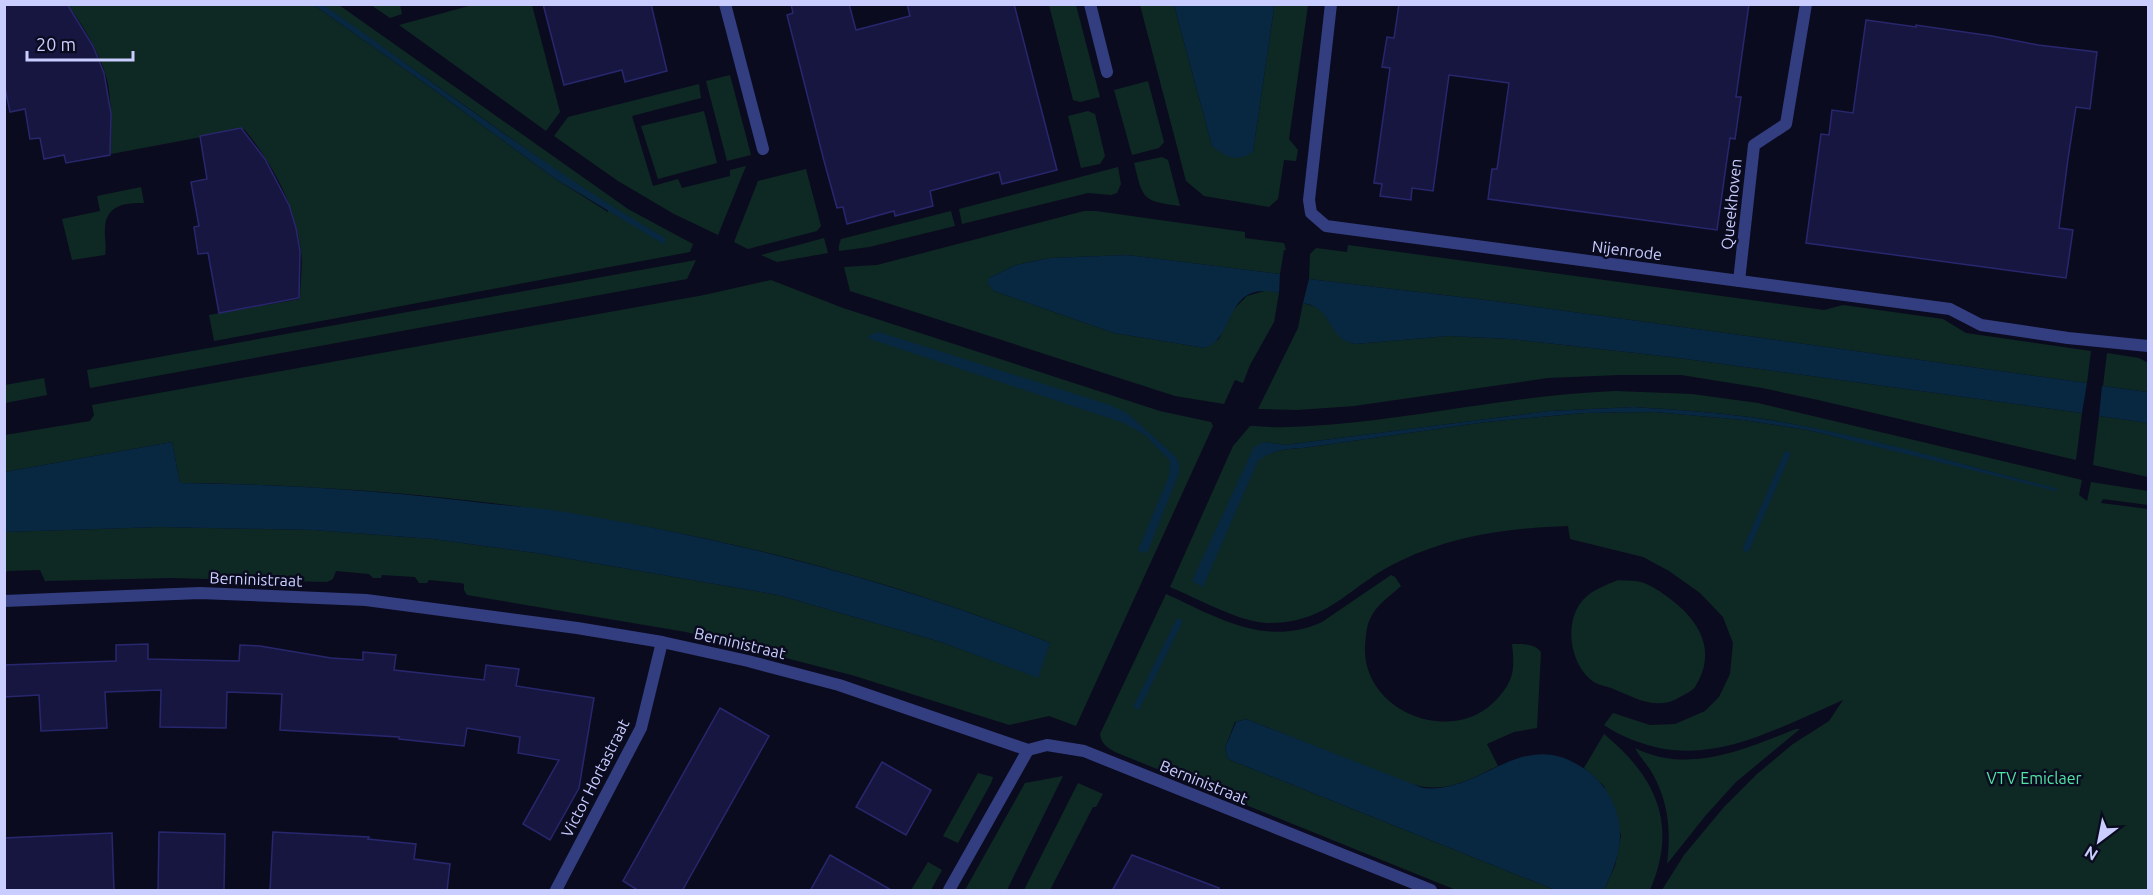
<svg xmlns="http://www.w3.org/2000/svg" width="2153" height="895" viewBox="0 0 2153 895" font-family="Ubuntu,sans-serif">
  <rect width="100%" height="100%" fill="#0b0b1f"/>
  <g fill="#0e2923" fill-rule="evenodd">
    <polygon points="476,4 532,5 560,112 546,131 399,25"/>
    <path d="M68 5H314L437 92 554 178 608 212 609 205 560 173 323 5H339L628 209 693 244 690 252 214 341 209 315 300 299C300 283 303 266 301 251 295 205 273 164 244 129L111 154C111 131 112 107 108 84 102 56 84 27 68 5Z"/>
    <polygon points="371,5 400,5 402,14 390,18"/>
    <polygon points="1049,5 1076,5 1100,97 1080,102 1073,100"/>
    <polygon points="1140,5 1174,5 1212,146 1253,152 1274,8 1272,5 1308,5 1289,139 1298,150 1296,161 1284,160 1278,199 1269,207 1204,196 1186,181"/>
    <polygon points="730,75 751,155 727,161 706,81"/>
    <polygon points="1148,81 1164,142 1159,148 1132,155 1114,90"/>
    <polygon points="699,84 701,98 632,116 653,186 678,179 682,188 730,176 730,170 746,166 718,235 674,214 618,181 554,136 568,117"/>
    <polygon points="704,111 717,163 658,179 641,126"/>
    <polygon points="1088,111 1095,114 1105,156 1100,164 1081,168 1068,116"/>
    <path d="M1162 157 1168 160 1180 206C1142 201 1143 199 1134 163Z"/>
    <polygon points="1118,167 1121,184 1117,193 1111,195 1088,193 962,224 959,209"/>
    <polygon points="806,169 821,226 817,231 748,249 734,242 758,181"/>
    <path d="M141 187 144 203C126 203 107 204 105 227 104 237 107 246 105 255L72 260 62 219 100 211 97 196Z"/>
    <polygon points="951,211 955,226 869,247 839,251 839,245 841,239"/>
    <polygon points="1084,211 1096,211 1245,232 1245,238 1284,243 1286,250 1284,250 1280,274 1127,255 1050,258 1016,265 989,278 994,291 1114,333 1205,348 1219,339 1233,310 1247,296 1268,290 1279,293 1274,322 1250,365 1243,383 1235,380 1224,404 1175,396 850,291 844,267 877,265"/>
    <polygon points="824,238 828,253 777,262 761,255"/>
    <polygon points="1348,245 1824,310 1843,305 1943,319 1966,333 2091,351 2087,383 1494,301 1309,279 1310,254 1316,248 1347,252"/>
    <polygon points="696,260 687,279 90,388 87,370"/>
    <path d="M771 280 843 308 1160 411 1211 422 1213 426 1076 726 1049 716 1009 725 855 676 686 632 467 595 464 590V584L461 583 429 580 427 583H419L415 577 382 575 381 578H373L369 574 336 571 333 579 327 582 171 578 45 581 40 570 7 571 5 577V532L160 527 313 530 433 539 536 553 778 595 941 642 1037 677 1050 643C773 532 477 486 180 483L172 442 5 472V435L90 421 94 415 92 405 704 295Z"/>
    <path d="M1303 303 1319 308C1332 321 1335 340 1355 344L1449 336 1510 339 1671 357 2082 413 2076 460 1818 400 1762 388 1681 375H1619L1548 378 1354 406 1297 410 1258 409 1298 328Z"/>
    <polygon points="2107,353 2139,358 2148,363 2148,392 2103,386"/>
    <polygon points="44,378 47,395 5,403 5,385"/>
    <path d="M1616 391 1692 394 1758 403 2082 480 2079 495 2087 501 2091 482 2148 491V505L2103 499 2101 503 2148 509V890H1662L1684 855 1724 807 1757 774 1793 744 1829 721 1843 700C1833 704 1824 709 1814 713 1764 735 1715 759 1659 748 1641 744 1620 736 1604 725L1613 713 1650 725 1675 724 1705 711 1719 697 1730 674 1733 643 1723 617 1700 593 1669 571 1643 557 1570 539 1568 526C1510 528 1454 535 1400 561 1350 584 1330 624 1267 623 1239 622 1197 598 1170 587L1233 446 1250 426C1262 426 1274 428 1287 427 1397 424 1505 395 1616 391ZM1634 407C1680 410 1726 413 1771 420 1868 437 1963 465 2057 489L1808 430 1743 420 1654 412 1584 413 1486 422 1303 448C1285 449 1272 450 1258 460L1202 586 1264 442 1285 445 1549 411Z"/>
    <polygon points="2099,416 2148,423 2148,477 2093,465"/>
    <path d="M1391 575 1395 577 1401 586C1390 596 1376 605 1370 619 1366 627 1366 638 1365 646 1362 711 1450 746 1494 702 1514 682 1515 670 1512 644 1522 644 1534 643 1541 652L1537 728 1514 732 1487 744 1498 766C1466 781 1445 795 1408 783L1246 719 1235 722 1225 748 1228 759 1555 890H1456L1115 752C1107 747 1101 744 1100 734L1166 594C1217 617 1266 648 1322 622Z"/>
    <path d="M1618 580C1625 581 1634 580 1641 582 1651 585 1661 592 1669 598 1699 620 1718 651 1695 687 1691 692 1685 694 1680 697 1656 712 1634 697 1611 688 1606 686 1599 685 1594 682 1570 666 1563 622 1583 600 1592 590 1606 585 1618 580Z"/>
    <path d="M1796 729H1800L1736 782 1706 815 1667 864C1671 831 1669 801 1651 771 1646 763 1639 756 1635 748 1689 775 1745 749 1796 729Z"/>
    <path d="M1604 734C1657 778 1678 825 1650 890H1604L1615 866 1621 835 1604 786 1584 768Z"/>
    <polygon points="978,773 993,777 991,783 958,843 943,836"/>
    <polygon points="1063,776 1007,890 965,890 1025,783"/>
    <polygon points="1078,783 1103,794 1096,807 1093,807 1050,890 1024,890"/>
    <polygon points="928,862 942,870 931,890 911,890"/>
  </g>
  <g fill="#082741">
    <path d="M314 5H324C437 84 546 169 665 238V245L554 178 437 92Z"/>
    <path d="M1174 5H1272L1274 8 1253 152C1235 163 1227 157 1212 146Z"/>
    <path d="M1127 255 1280 274 1279 293C1223 280 1237 338 1205 348L1114 333 994 291 988 284 989 278 1016 265 1050 258Z"/>
    <path d="M1309 279 1494 301 2087 383 2082 413 1671 357 1510 339 1449 336 1355 344C1325 338 1335 308 1303 303Z"/>
    <polygon points="879,332 1110,405 1127,413 1176,457 1179,463 1179,473 1148,551 1143,553 1138,550 1169,476 1170,461 1145,435 1124,423 867,338 872,334"/>
    <polygon points="2102,386 2148,392 2148,423 2099,416"/>
    <path d="M1634 407C1680 410 1725 413 1770 420 1867 436 1963 465 2058 489L2056 491 1808 430 1743 420 1654 412 1584 413 1486 422 1303 448C1285 449 1272 450 1258 461L1203 587 1192 581 1254 447 1264 442 1285 445 1549 411Z"/>
    <path d="M172 442 180 483C285 484 388 491 492 504 522 507 553 509 583 515 742 542 900 583 1050 643L1038 678 941 642 778 595 536 553 433 539 313 530 160 527 5 532V472Z"/>
    <polygon points="1785,451 1791,453 1749,551 1745,552 1743,548"/>
    <polygon points="1177,618 1183,621 1139,710 1133,707"/>
    <path d="M1246 719 1423 788C1482 794 1520 728 1580 766 1592 773 1602 783 1609 795 1628 830 1620 856 1604 890H1555L1228 759 1225 748 1236 722Z"/>
  </g>
  <g fill="#171641" stroke="#28276e" stroke-width="1.5">
    <polygon points="4,4 67,4 93,46 104,73 111,114 110,155 66,163 64,155 44,159 40,138 30,139 25,109 10,112 4,83"/>
    <polygon points="543,4 651,4 667,71 625,82 622,70 564,85"/>
    <polygon points="791,4 849,4 856,30 910,16 907,4 1014,4 1057,170 1002,184 999,172 930,191 933,206 895,216 894,211 847,224 843,207 837,208 824,161 787,15 793,13"/>
    <polygon points="1399,4 1749,4 1736,97 1741,97 1735,139 1730,138 1717,230 1488,199 1492,169 1497,169 1509,83 1449,75 1433,191 1412,188 1411,200 1380,196 1382,184 1374,183 1390,68 1382,67 1387,37 1394,38"/>
    <polygon points="1866,20 1916,27 1916,25 1992,36 2038,45 2097,52 2090,109 2076,107 2068,159 2059,228 2073,230 2066,278 1806,243 1821,134 1829,135 1832,110 1853,113"/>
    <polygon points="241,128 265,159 289,205 296,228 300,251 299,298 219,313 208,253 198,254 194,227 199,226 191,182 207,179 200,136"/>
    <polygon points="148,644 148,659 239,661 240,645 260,646 331,658 363,660 363,652 396,655 394,670 484,680 486,665 519,669 516,686 594,698 579,788 550,840 523,824 559,760 518,753 520,737 467,728 464,746 399,739 399,737 280,730 282,694 227,692 226,728 160,727 161,690 105,692 107,728 41,731 39,695 4,697 4,665 116,661 116,645"/>
    <polygon points="720,708 769,736 682,891 639,891 623,881"/>
    <polygon points="882,762 931,790 906,835 856,807"/>
    <polygon points="159,832 225,834 224,891 158,891"/>
    <polygon points="273,832 369,837 368,839 416,844 414,859 450,864 447,891 270,891"/>
    <polygon points="112,833 114,891 4,891 4,838"/>
    <polygon points="830,855 893,891 810,891"/>
    <polygon points="1132,855 1219,888 1218,891 1112,891"/>
  </g>
  <g fill="none" stroke-linecap="round" stroke-linejoin="round">
    <g stroke="#333e81" stroke-width="12">
      <polyline points="725,4 763,149"/>
      <polyline points="1090,4 1107,72"/>
      <polyline points="1331,4 1309,200 1311,213 1326,226 1950,309 1981,325 2068,338 2148,346"/>
      <polyline points="1739,281 1754,145 1786,124 1806,4"/>
      <polyline points="4,601 200,593 366,600 577,628 662,642 748,661 839,685 1028,750 1047,745 1084,751 1431,890"/>
      <polyline points="556,890 641,728 662,642"/>
      <polyline points="949,890 1028,750"/>
    </g>
  </g>
  <g text-anchor="middle" dominant-baseline="central" stroke-width="5" stroke-linejoin="round" paint-order="stroke">
    <g font-size="16" fill="#c9cdff" stroke="#0b0b1f">
      <text transform="translate(1731 204) rotate(-84)">Queekhoven</text>
      <text transform="translate(1627 250) rotate(7)">Nijenrode</text>
      <text transform="translate(256 579) rotate(2)">Berninistraat</text>
      <text transform="translate(740 643) rotate(13)">Berninistraat</text>
      <text transform="translate(595 778) rotate(-63)">Victor Hortastraat</text>
      <text transform="translate(1204 782) rotate(22)">Berninistraat</text>
    </g>
    <g font-size="16" fill="#50e5a5" stroke="#0b0b1f">
      <text x="2034" y="778">VTV Emiclaer</text>
    </g>
  </g>
  <rect width="2153" height="895" fill="none" stroke="#c9cdff" stroke-width="12"/>
  <g transform="translate(2099 841) rotate(212)" stroke="#0b0b1f" stroke-width="4.5" paint-order="stroke">
  <path d="M0-4.5L10 22L0 15L-10 22Z" fill="#c9cdff"/>
  <text y="-9" font-size="16" font-weight="bold" text-anchor="middle" fill="#c9cdff">N</text>
  </g>
  <path d="M27 51v9h106v-9" fill="none" stroke="#c9cdff" stroke-width="3"/>
  <text x="36" y="51" font-size="18" fill="#c9cdff" stroke="#0b0b1f" stroke-width="4.5" paint-order="stroke">20 m</text>
</svg>
